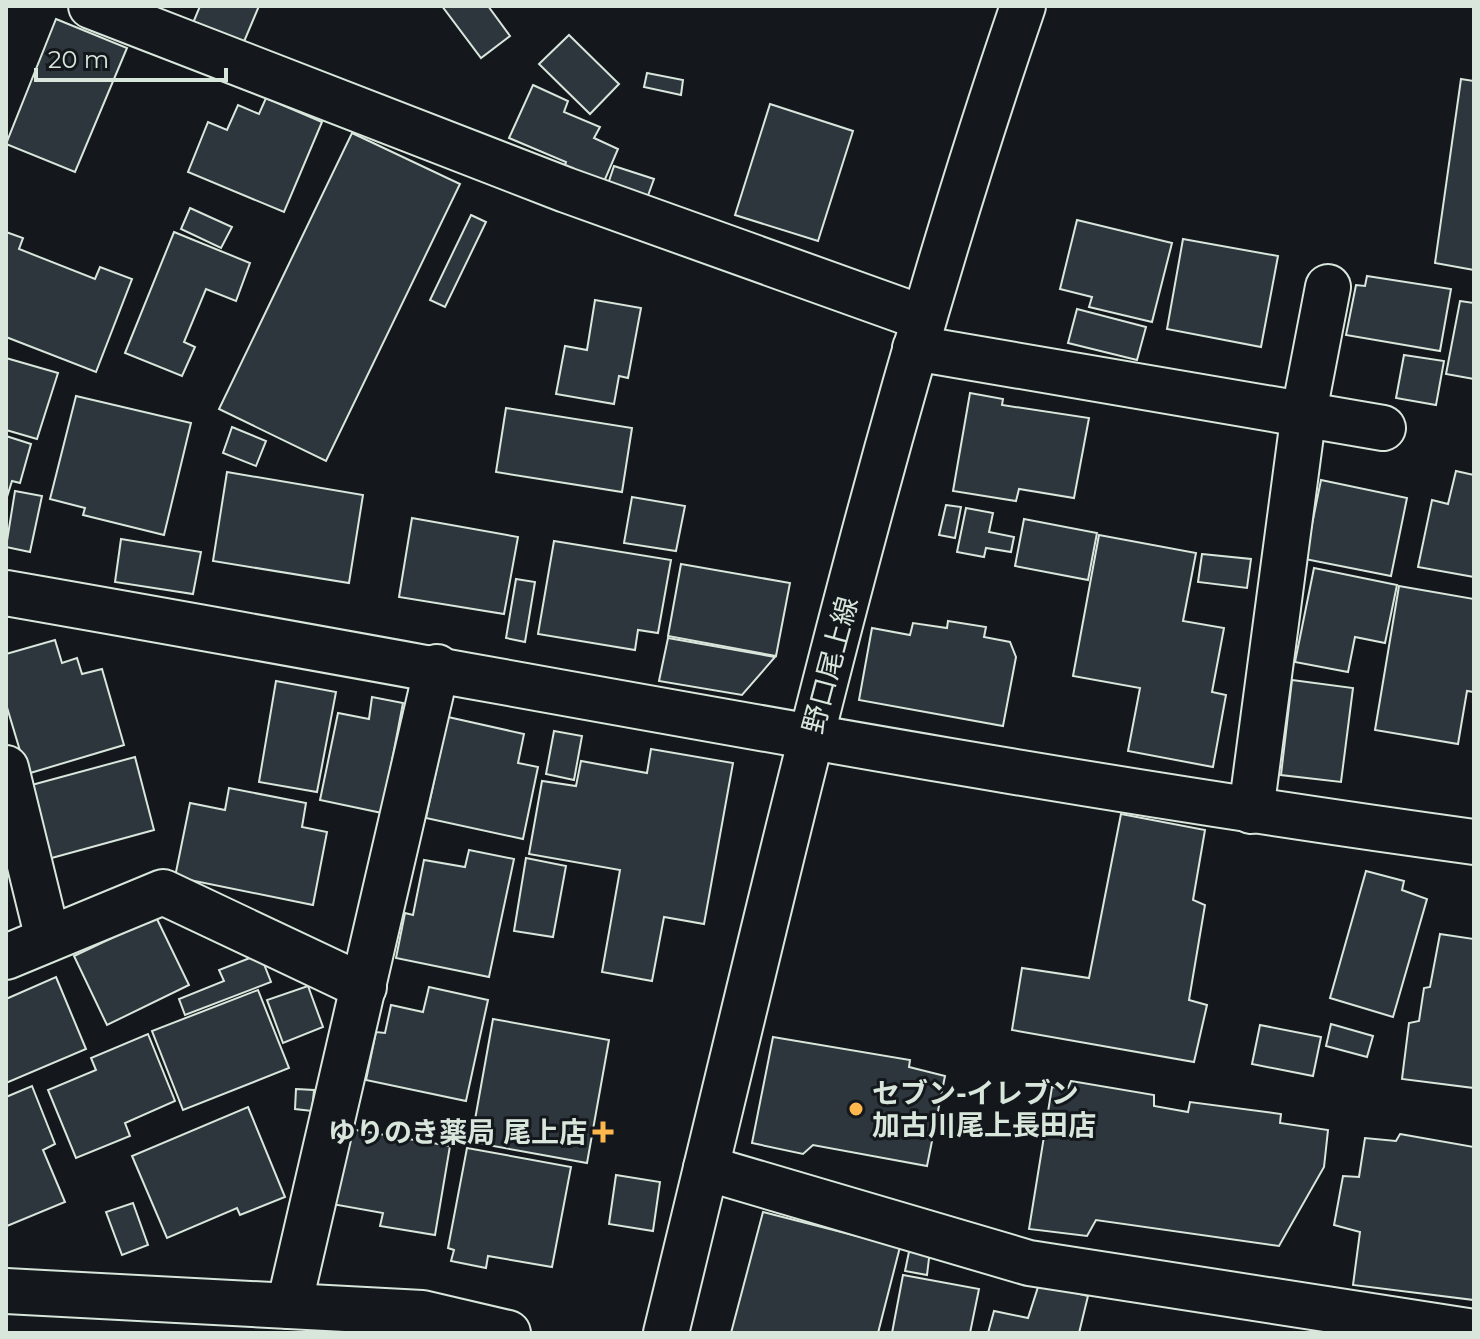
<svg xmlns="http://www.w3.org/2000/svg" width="1480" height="1339" viewBox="0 0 1480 1339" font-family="Montserrat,'Noto Sans JP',sans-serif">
  <rect width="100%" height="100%" fill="#14181c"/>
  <g fill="#2c363c" stroke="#d8e6dc" stroke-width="2">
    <polygon points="200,6 259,6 243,44 193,23"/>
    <polygon points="442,6 488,6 510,36 481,58"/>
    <polygon points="56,19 127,48 75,172 6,144"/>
    <polygon points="569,35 619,84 590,114 539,64"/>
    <polygon points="647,73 683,80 681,95 644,87"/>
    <polygon points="1461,79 1474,81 1474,270 1435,263"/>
    <polygon points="533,85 568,101 564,112 600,127 594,138 618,149 603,184 564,168 566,162 509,138"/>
    <polygon points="266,98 322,122 284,212 188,172 208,122 227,130 238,105 259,114"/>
    <polygon points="770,104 853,131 818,241 735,215"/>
    <polygon points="352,133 460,184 326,461 219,409"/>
    <polygon points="614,166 654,179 646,201 607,187"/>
    <polygon points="190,208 232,227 221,248 181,229"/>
    <polygon points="471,215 486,222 445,307 430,300"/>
    <polygon points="1077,220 1172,243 1152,322 1089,307 1092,297 1060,289"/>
    <polygon points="6,232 23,238 19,249 95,279 100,267 132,279 96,372 6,337"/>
    <polygon points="174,232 250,263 236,301 206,289 184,342 195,347 182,376 125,353"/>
    <polygon points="1183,239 1278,256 1261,347 1167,329"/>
    <polygon points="1367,276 1451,289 1440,351 1346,335 1356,285 1365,286"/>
    <polygon points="595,300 641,308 628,378 619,376 614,404 556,394 565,346 587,350"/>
    <polygon points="1460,301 1474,303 1474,379 1446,374"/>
    <polygon points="1077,309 1146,327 1137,360 1068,343"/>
    <polygon points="1404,355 1444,361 1436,405 1396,398"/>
    <polygon points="6,358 58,373 37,439 6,430"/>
    <polygon points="970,393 1003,399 1002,405 1089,418 1074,498 1019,489 1016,501 953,491"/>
    <polygon points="76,396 191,423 164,535 83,515 85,508 50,499"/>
    <polygon points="506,408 632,428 622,492 496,472"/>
    <polygon points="232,427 266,441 256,466 223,453"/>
    <polygon points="6,436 31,444 20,483 12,481 6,500"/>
    <polygon points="1456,471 1474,475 1474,577 1418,567 1432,500 1448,504"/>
    <polygon points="227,472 363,495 349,583 213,561"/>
    <polygon points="1321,480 1407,498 1391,576 1305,559"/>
    <polygon points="15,491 42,496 30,552 6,547"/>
    <polygon points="632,497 685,506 676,551 624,543"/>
    <polygon points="946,505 961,507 955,538 939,535"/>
    <polygon points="966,508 993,513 989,532 1014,537 1011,552 986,548 984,557 957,552"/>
    <polygon points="412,518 518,537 504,614 399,597"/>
    <polygon points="1024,519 1097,533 1088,580 1015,566"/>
    <polygon points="1099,535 1196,553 1183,621 1224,628 1212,692 1226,695 1213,767 1128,751 1140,688 1073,676"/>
    <polygon points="121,539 201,552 193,594 115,582"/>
    <polygon points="554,541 671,560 658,633 638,630 635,650 538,634"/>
    <polygon points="1202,554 1251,559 1247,588 1198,582"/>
    <polygon points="681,564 790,583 776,656 668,636"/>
    <polygon points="1314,568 1397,585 1385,643 1355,637 1348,672 1295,662"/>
    <polygon points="516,579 535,582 525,642 506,638"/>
    <polygon points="1399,586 1474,599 1474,692 1467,691 1458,744 1375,730"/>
    <polygon points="948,621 986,627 984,637 1010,642 1016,657 1003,726 859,700 872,628 910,635 913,623 947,628"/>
    <polygon points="668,638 775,657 742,695 659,681"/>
    <polygon points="55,640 62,663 77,658 82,674 102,669 124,745 27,774 6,704 6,654"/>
    <polygon points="1292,680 1353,688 1341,782 1281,775"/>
    <polygon points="276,681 336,692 317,792 259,782"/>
    <polygon points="372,697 403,703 382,813 320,800 338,713 369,719"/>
    <polygon points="448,717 524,734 518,763 538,767 523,839 426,818"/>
    <polygon points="554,731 582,736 574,780 546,774"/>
    <polygon points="651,749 733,763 704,924 664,917 652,981 602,972 620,870 529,854 542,781 576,786 581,761 647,773"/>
    <polygon points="135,757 154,830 48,859 28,786"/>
    <polygon points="229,788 306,803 302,827 327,832 313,905 175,877 190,803 225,810"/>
    <polygon points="1121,814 1205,830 1193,900 1205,905 1189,1000 1207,1005 1194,1062 1012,1030 1022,968 1089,978"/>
    <polygon points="469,850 514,859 489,977 396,958 405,913 413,915 424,860 465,867"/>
    <polygon points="526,858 566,866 553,937 514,931"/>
    <polygon points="1366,871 1404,881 1402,890 1427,899 1393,1017 1330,998"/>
    <polygon points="156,917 189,985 107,1025 74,956"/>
    <polygon points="1440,934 1474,939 1474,1088 1402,1079 1409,1023 1419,1021 1424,988 1430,987"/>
    <polygon points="260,954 271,982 185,1015 179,999 224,981 219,970"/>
    <polygon points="56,977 86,1049 6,1083 6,999"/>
    <polygon points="308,986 323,1027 283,1043 267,1000"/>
    <polygon points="429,987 488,1000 466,1101 366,1080 376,1032 385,1033 391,1005 423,1012"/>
    <polygon points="258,990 289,1068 183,1110 152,1031"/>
    <polygon points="493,1019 609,1040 587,1163 471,1142"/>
    <polygon points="1331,1024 1373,1036 1367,1057 1326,1046"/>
    <polygon points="1260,1025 1321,1037 1313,1076 1252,1064"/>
    <polygon points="148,1034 175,1101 125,1123 130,1136 76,1158 48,1090 96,1070 91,1058"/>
    <polygon points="773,1037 910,1060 909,1067 945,1076 927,1166 813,1145 803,1154 752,1143"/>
    <polygon points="1071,1081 1154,1095 1154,1106 1188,1112 1190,1102 1281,1114 1280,1123 1328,1130 1324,1167 1279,1246 1096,1220 1087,1236 1029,1229 1052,1087 1068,1088"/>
    <polygon points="32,1086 55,1144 43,1150 65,1202 7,1226 6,1097"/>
    <polygon points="296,1089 314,1090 312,1111 295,1109"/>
    <polygon points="248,1107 285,1197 240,1215 237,1208 167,1238 132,1156"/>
    <polygon points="344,1128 450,1146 435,1235 380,1226 383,1213 332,1204"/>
    <polygon points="1400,1134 1474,1147 1474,1300 1353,1285 1360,1232 1334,1225 1343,1176 1359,1177 1365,1138 1396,1141"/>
    <polygon points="467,1148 571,1167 552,1267 488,1256 486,1268 451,1261 454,1250 448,1248"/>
    <polygon points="616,1175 660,1182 653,1231 609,1224"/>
    <polygon points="133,1203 148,1245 122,1255 106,1212"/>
    <polygon points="763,1212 900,1247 878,1333 731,1333"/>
    <polygon points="910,1247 930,1250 927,1275 905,1271"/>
    <polygon points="903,1275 979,1289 970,1333 892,1333"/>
    <polygon points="1039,1284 1088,1296 1079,1333 988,1333 994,1311 1028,1318"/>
  </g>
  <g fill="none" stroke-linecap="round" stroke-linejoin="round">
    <g stroke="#d8e6dc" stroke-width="48">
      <g id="street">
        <polyline points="91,6 566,190 923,318"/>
        <polyline points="915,348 1383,428"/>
        <path d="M6 593C495 678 982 775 1474 842"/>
        <polyline points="6,768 48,939"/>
        <polyline points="1251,811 1304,412 1328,287"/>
        <polyline points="6,957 163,892 364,987"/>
        <polyline points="706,1168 1029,1263 1474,1332"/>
        <polyline points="6,1291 422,1313 508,1333"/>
        <polyline points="289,1306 437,667"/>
      </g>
    </g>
    <g stroke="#d8e6dc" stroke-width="48">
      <path id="secondary" d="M666 1333C775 888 874 440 1023 6"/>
    </g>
    <use href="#street" stroke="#14181c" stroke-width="44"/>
    <use href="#secondary" stroke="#14181c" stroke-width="44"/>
  </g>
  <g fill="#ffb74d" stroke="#14181c" stroke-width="3">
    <circle cx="856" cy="1109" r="8"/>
    <path d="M599 1120h8v8h8v8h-8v8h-8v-8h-8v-8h8z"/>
  </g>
  <g text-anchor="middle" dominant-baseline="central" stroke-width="6" stroke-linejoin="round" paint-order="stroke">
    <g font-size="28" fill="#d8e6dc" stroke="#14181c">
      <text transform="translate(830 665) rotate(-75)">野口尾上線</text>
    </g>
    <g font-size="28" font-weight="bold" fill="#d8e6dc" stroke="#14181c" text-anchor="start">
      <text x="872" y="1093">セブン-イレブン<tspan x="872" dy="32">加古川尾上長田店</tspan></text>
      <text x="587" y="1132" text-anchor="end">ゆりのき薬局 尾上店</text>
    </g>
  </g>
  <rect width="1480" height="1339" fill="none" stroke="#d8e6dc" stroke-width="16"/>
  <path d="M36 68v12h190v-12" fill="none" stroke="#d8e6dc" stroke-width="4"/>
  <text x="48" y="68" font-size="24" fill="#d8e6dc" stroke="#14181c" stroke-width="6" paint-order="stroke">20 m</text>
</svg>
